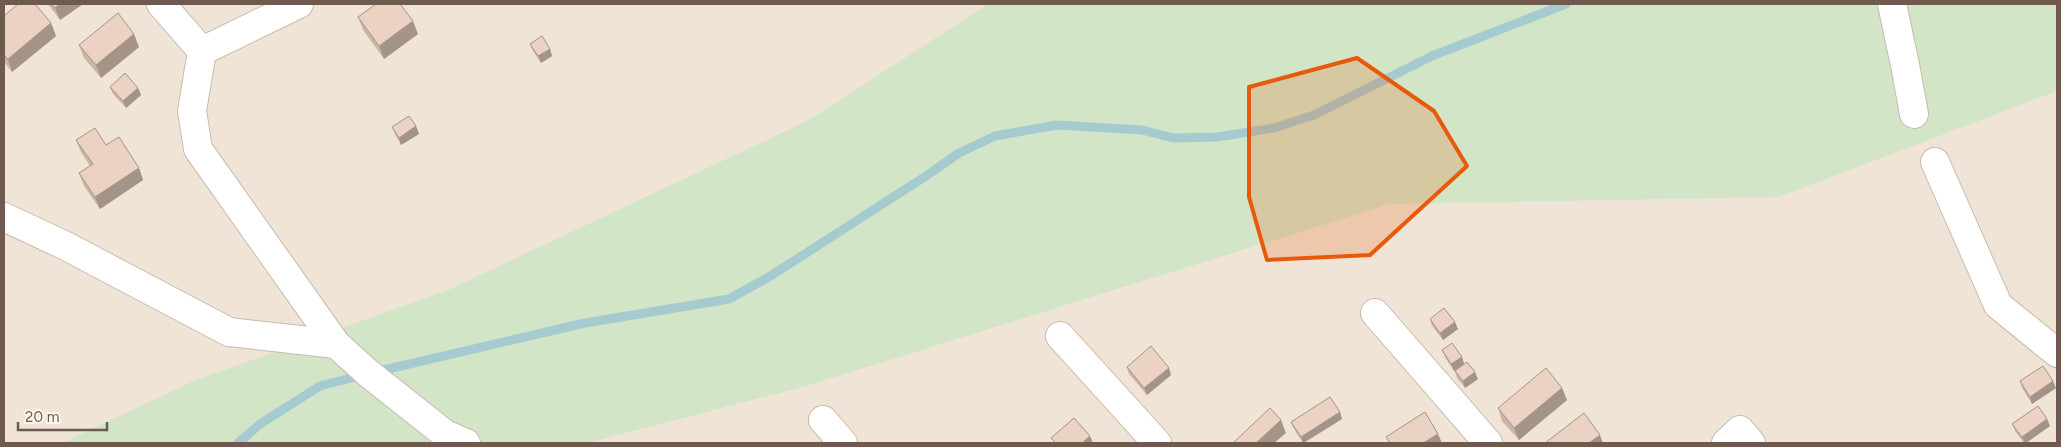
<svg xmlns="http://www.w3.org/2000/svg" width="2061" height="447" viewBox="0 0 2061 447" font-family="Figtree,sans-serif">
  <rect width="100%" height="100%" fill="#f9f2e7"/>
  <rect fill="#f0e4d6" x="4" y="4" width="2053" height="439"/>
  <polygon fill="#d3e5c7" points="988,4 2057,4 2057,91 1779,197 1390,204 803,387 587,443 62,443 196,380 448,290 809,120"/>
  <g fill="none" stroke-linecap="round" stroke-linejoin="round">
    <g stroke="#a5cad0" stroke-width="9">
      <polyline points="375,372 585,323 729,299 769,277 926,176 959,153 995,136 1057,125 1142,130 1173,138 1217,137 1274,128 1314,115 1432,56 1566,4"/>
      <polyline points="238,443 260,424 320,386 363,375"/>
    </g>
    <g stroke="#c9baae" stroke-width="30">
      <g id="minor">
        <polyline points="161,4 202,51"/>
        <polyline points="1892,4 1905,65 1914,114"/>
        <polyline points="202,51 192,111 198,149 336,344 368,373 445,434 466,443"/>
        <polyline points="202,51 299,4"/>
        <polyline points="1935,162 1998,305 2057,353"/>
        <polyline points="4,217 66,246 229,332 336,344"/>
        <polyline points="1375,313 1488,443"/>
        <polyline points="1060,336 1157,443"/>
        <polyline points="823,420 843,443"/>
        <polyline points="1726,443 1740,430 1751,443"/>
      </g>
    </g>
    <use href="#minor" stroke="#fff" stroke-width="28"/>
  </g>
  <g fill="#cab5a7">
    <polygon points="48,4 83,4 60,20"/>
    <polygon points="4,16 51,23 56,36 12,72 4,62"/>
    <polygon points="358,17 418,34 384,59 363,30"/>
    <polygon points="530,44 550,49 552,56 541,63 533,51"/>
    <polygon points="79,45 139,47 101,78 84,58"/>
    <polygon points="110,87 138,88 141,95 126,108 113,94"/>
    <polygon points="416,126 419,134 401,145 395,134 392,127"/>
    <polygon points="76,140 106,145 139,168 143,180 100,209 84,186 79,173 90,166 81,152"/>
    <polygon points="1430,319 1458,329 1443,340 1432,326"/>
    <polygon points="1442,350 1462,357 1464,364 1454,371 1445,357"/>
    <polygon points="1127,367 1171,375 1147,395 1129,374"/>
    <polygon points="1455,371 1478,379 1465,388 1457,378"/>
    <polygon points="2020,381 2056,388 2032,404 2022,388"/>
    <polygon points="1562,388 1567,400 1519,440 1502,421 1498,408"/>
    <polygon points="1340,412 1342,419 1304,443 1303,443 1294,429 1291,422"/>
    <polygon points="2047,419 2050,426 2026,443 2024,443 2015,431 2012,424"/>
  </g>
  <g fill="#a49388">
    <polygon points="60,4 83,4 60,20 55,8"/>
    <polygon points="413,21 418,34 384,59 379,46"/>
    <polygon points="51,23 56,36 12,72 8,59"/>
    <polygon points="134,34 139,47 101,78 96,65"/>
    <polygon points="550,49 552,56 541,63 538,56"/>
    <polygon points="138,88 141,95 126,108 123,101"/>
    <polygon points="416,126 419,134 401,145 399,138"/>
    <polygon points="139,168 143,180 100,209 95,197"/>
    <polygon points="1455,322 1458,329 1443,340 1440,333"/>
    <polygon points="1462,357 1464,364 1454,371 1451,364"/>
    <polygon points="1169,368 1171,375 1147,395 1144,388"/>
    <polygon points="1475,372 1478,379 1465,388 1463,381"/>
    <polygon points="2053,381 2056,388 2032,404 2030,397"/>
    <polygon points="1562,388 1567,400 1519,440 1514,428"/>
    <polygon points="1340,412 1342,419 1303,443 1301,437"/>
    <polygon points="2047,419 2050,426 2026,443 2025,443 2022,437"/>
    <polygon points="1281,420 1286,433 1274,443 1256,443"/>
    <polygon points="1438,434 1442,443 1423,443"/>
    <polygon points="1600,435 1603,443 1589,443"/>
    <polygon points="1090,436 1093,443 1082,443"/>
  </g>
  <g fill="#ebd2c2" stroke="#a49388">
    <polygon points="18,4 35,4 51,23 8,59 4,55 4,16"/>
    <polygon points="52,4 60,4 55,8"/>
    <polygon points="376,4 400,4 413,21 379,46 358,17"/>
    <polygon points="118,13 134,34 96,65 79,45"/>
    <polygon points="542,36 550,49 538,56 530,44"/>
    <polygon points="125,73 138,88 123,101 110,87"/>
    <polygon points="409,116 416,126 399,138 392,127"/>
    <polygon points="95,128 106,145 119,137 139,168 95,197 79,173 93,164 76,140"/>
    <polygon points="1444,308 1455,322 1440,333 1430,319"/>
    <polygon points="1452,343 1462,357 1451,364 1442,350"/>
    <polygon points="1151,346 1169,368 1144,388 1127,367"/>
    <polygon points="1467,362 1475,372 1463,381 1455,371"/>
    <polygon points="2043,366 2053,381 2030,397 2020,381"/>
    <polygon points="1546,368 1562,388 1514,428 1498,408"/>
    <polygon points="1330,397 1340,412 1301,437 1291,422"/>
    <polygon points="2038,406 2047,419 2022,437 2012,424"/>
    <polygon points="1270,408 1281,420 1256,443 1233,443"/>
    <polygon points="1425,412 1438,434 1423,443 1390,443 1386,437"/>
    <polygon points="1584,413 1600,435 1589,443 1545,443"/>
    <polygon points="1074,418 1090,436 1082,443 1056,443 1051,438"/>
  </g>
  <path fill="#e8590c" fill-opacity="0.2" stroke="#e8590c" stroke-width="4" stroke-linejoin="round" d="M1357 58 1434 111 1467 166 1370 255 1267 260 1249 197V87Z"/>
  <rect width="2061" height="447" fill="none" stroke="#6f5a4f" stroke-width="10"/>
  <path d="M18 422v8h89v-8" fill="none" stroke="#6f5a4f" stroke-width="2.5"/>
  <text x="25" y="422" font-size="15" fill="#6f5a4f" stroke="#fcf6ec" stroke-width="4" paint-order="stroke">20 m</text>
</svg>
